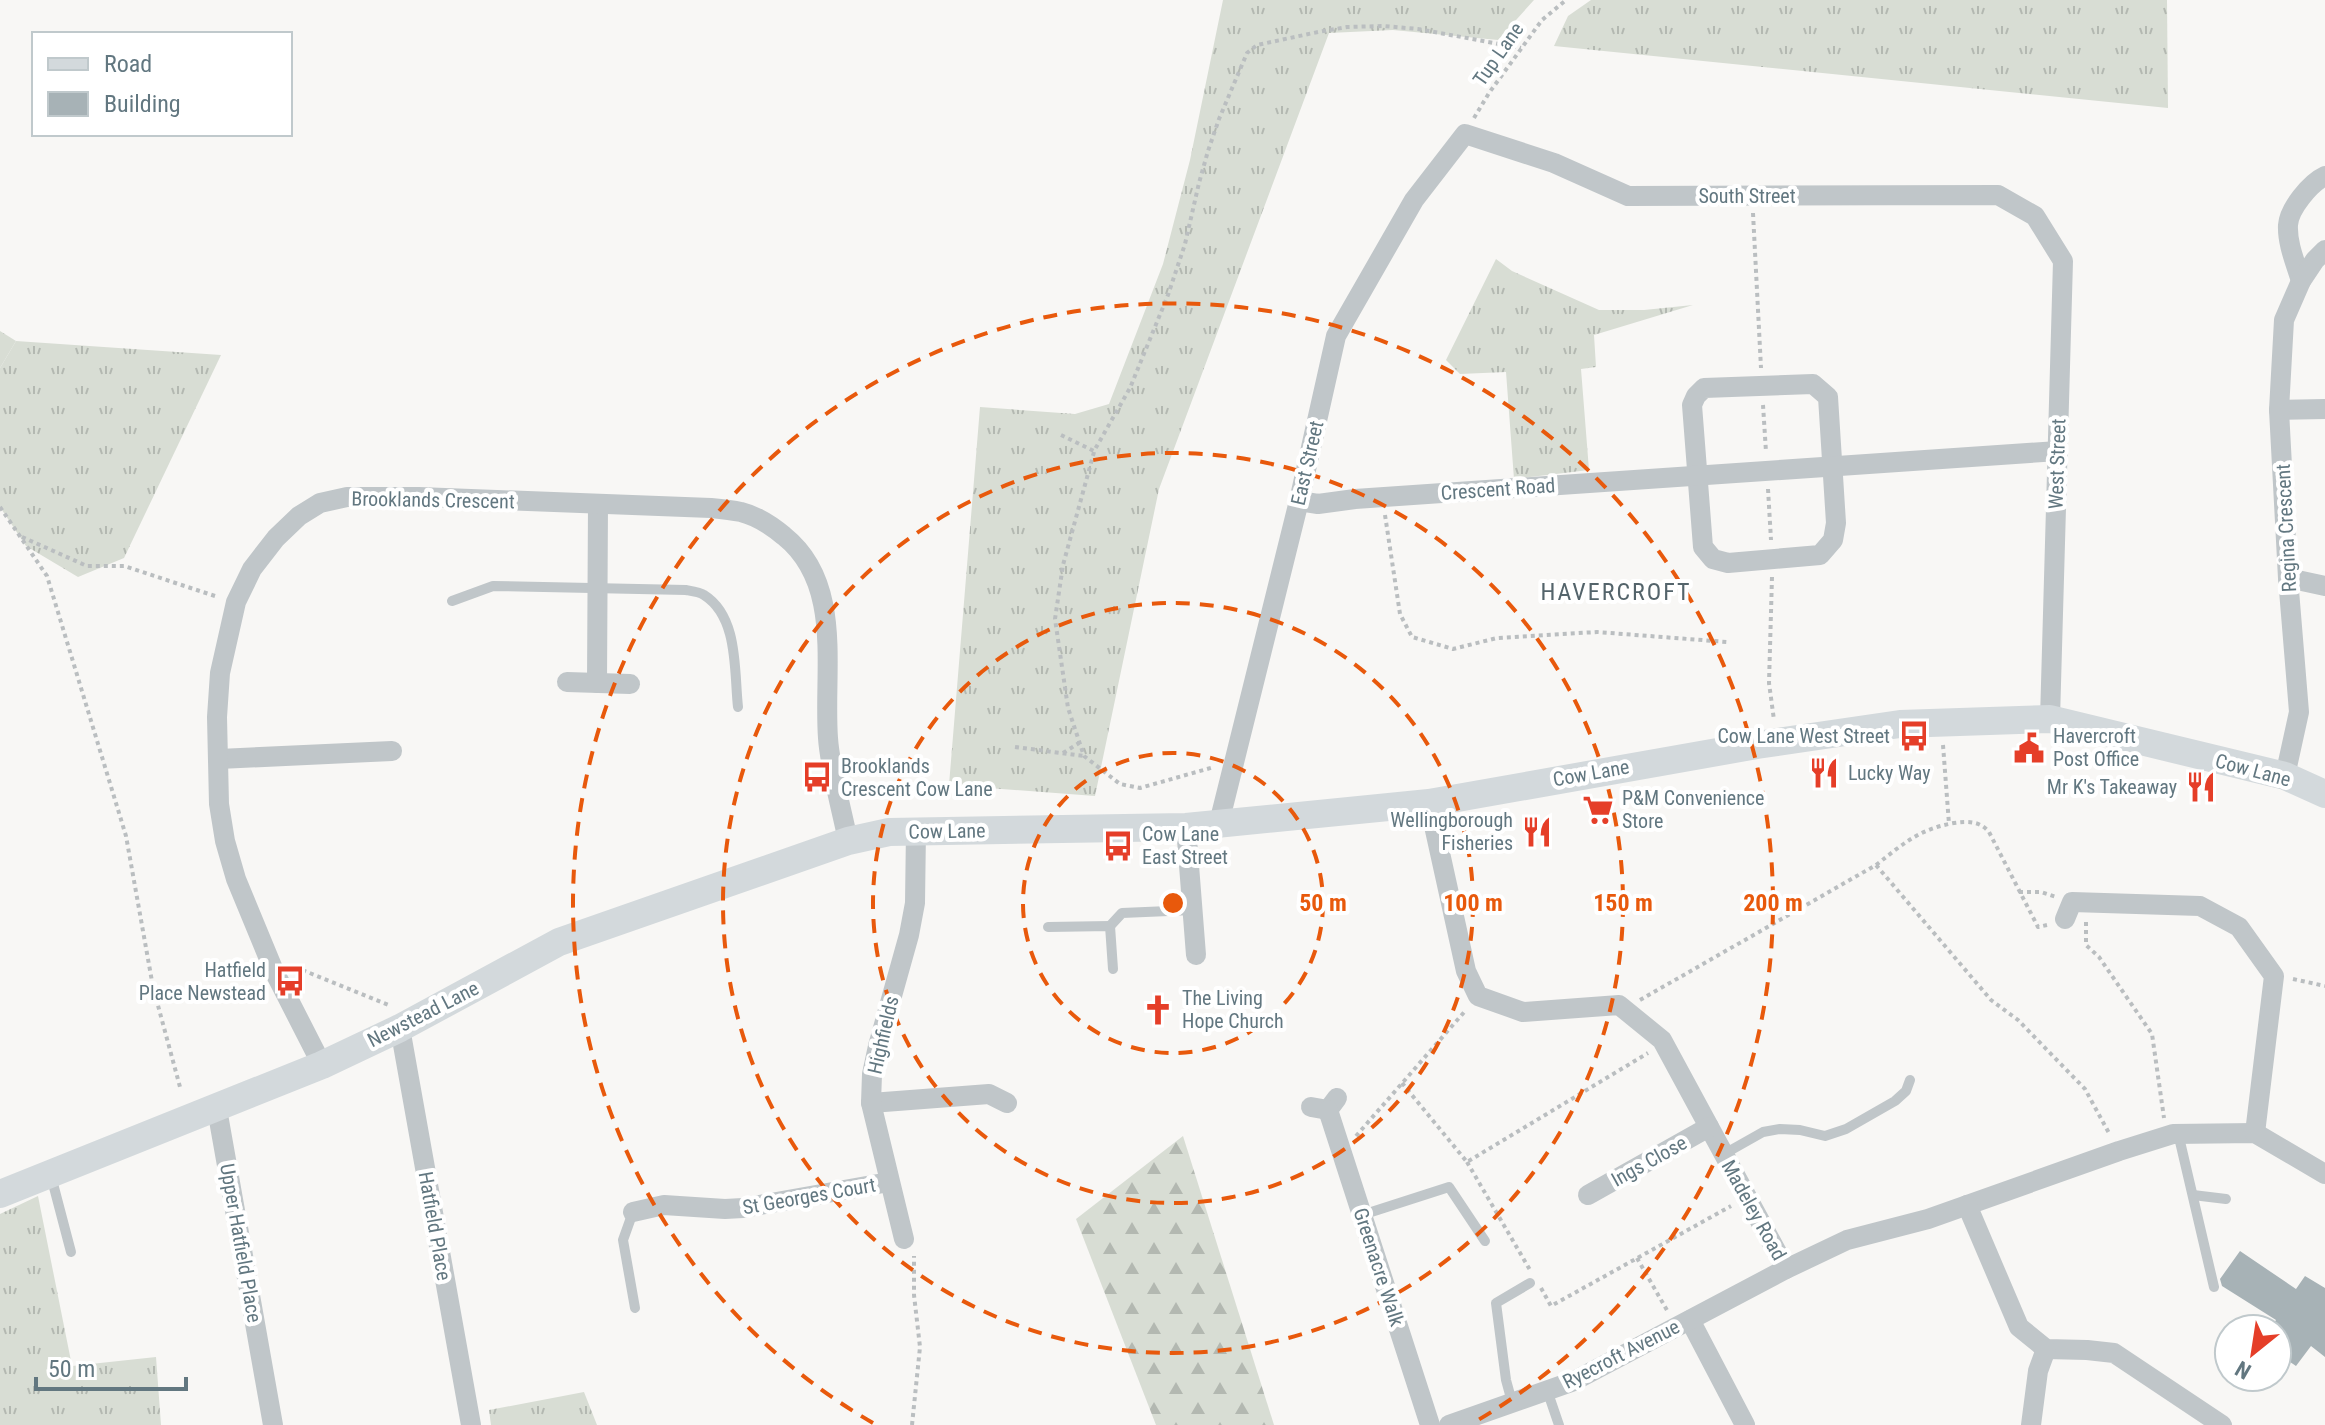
<svg xmlns="http://www.w3.org/2000/svg" width="2325" height="1425" viewBox="0 0 2325 1425" font-family="'Roboto Condensed',sans-serif">
  <defs>
    <pattern id="grass-tufts" width="24" height="20" patternUnits="userSpaceOnUse" patternTransform="scale(2)"><rect width="24" height="20" fill="#d8ddd4"/><path d="M3 7l-1-3M5 7V3M7 7l1-3M15 17l-1-3M17 17v-4M19 17l1-3" fill="none" stroke="#b3b8b1"/></pattern>
    <pattern id="forest-firs" width="22" height="20" patternUnits="userSpaceOnUse" patternTransform="scale(2)"><rect width="22" height="20" fill="#d8ddd4"/><path d="M5 1l3.5 6h-7zM16 11l3.5 6h-7z" fill="#b3b8b1"/></pattern>
  </defs>
  <rect width="100%" height="100%" fill="#f8f7f5"/>
  <g fill="url(#grass-tufts)">
    <polygon points="1223,0 1534,0 1498,40 1393,30 1329,33 1159,489 1095,796 949,785 980,407 1075,414 1109,404 1163,264 1190,160"/>
    <polygon points="1591,0 2167,0 2168,108 1554,46 1568,16"/>
    <polygon points="1496,259 1512,271 1599,310 1644,310 1693,305 1594,335 1596,367 1581,369 1589,470 1514,479 1506,372 1460,374 1446,360"/>
    <polygon points="16,341 221,355 124,558 78,577 26,546 0,507 0,368"/>
    <polygon points="38,1196 72,1366 156,1357 161,1425 0,1425 0,1214"/>
    <polygon points="584,1392 597,1425 491,1425 489,1410"/>
  </g>
  <g fill="url(#forest-firs)">
    <polygon points="0,331 16,341 0,368"/>
    <polygon points="1183,1136 1274,1425 1156,1425 1076,1219"/>
  </g>
  <polygon fill="#a7b2b6" points="2240,1251 2296,1289 2305,1276 2325,1288 2325,1357 2311,1346 2296,1366 2277,1353 2277,1329 2270,1329 2276,1320 2222,1286 2220,1279"/>
  <g fill="none" stroke-linecap="round" stroke-linejoin="round">
    <g stroke="#babec0" stroke-width="4" stroke-dasharray="4 4" stroke-linecap="butt">
      <polyline points="1474,118 1489,93 1542,20 1566,0"/>
      <polyline points="1753,213 1761,368"/>
      <polyline points="1763,405 1766,452"/>
      <polyline points="1061,435 1094,451 1130,388 1168,295 1185,244 1199,183 1208,151 1219,119 1247,53 1257,45 1318,32 1347,27 1384,26 1418,29 1521,48"/>
      <polyline points="1094,452 1063,565 1055,619 1068,708 1084,756 1120,784 1140,788 1214,767"/>
      <polyline points="1768,489 1771,540"/>
      <polyline points="0,507 47,576 126,836 153,987 180,1087"/>
      <polyline points="1385,515 1400,614 1412,637 1453,649 1497,638 1597,632 1727,642"/>
      <polyline points="22,537 87,566 124,566 218,597"/>
      <polyline points="1772,577 1769,683 1774,720"/>
      <polyline points="1943,745 1949,824"/>
      <polyline points="1015,747 1084,756"/>
      <polyline points="1063,753 1079,743"/>
      <path d="M1876 865C1903 844 1919 829 1954 823 1968 821 1980 821 1989 832L2038 927 2047 925"/>
      <polyline points="2019,892 2041,892 2056,897"/>
      <polyline points="2086,922 2086,945 2099,957 2152,1034 2164,1118"/>
      <polyline points="295,967 391,1006"/>
      <polyline points="2293,979 2325,986"/>
      <polyline points="1640,1000 1876,865 1991,1000 2018,1020 2085,1089 2110,1135"/>
      <polyline points="1402,1083 1467,1162 1648,1053"/>
      <polyline points="1356,1136 1466,1010"/>
      <polyline points="1467,1162 1530,1270"/>
      <polyline points="1637,1258 1668,1312"/>
      <polyline points="1541,1288 1551,1306 1731,1206"/>
      <polyline points="912,1425 920,1347 914,1295 914,1256"/>
    </g>
    <g stroke="#c0c6c9" stroke-width="10">
      <path d="M452 601 493 586 686 590C692 591 700 592 704 595 739 617 734 672 738 707"/>
      <polyline points="1110,926 1122,913 1192,910"/>
      <polyline points="1048,927 1110,926 1113,969"/>
      <polyline points="2178,1133 2214,1287"/>
      <polyline points="1724,1154 1763,1132 1780,1129 1800,1130 1825,1136 1846,1129 1895,1101 1906,1091 1910,1080"/>
      <polyline points="51,1176 71,1252"/>
      <polyline points="2193,1195 2226,1199"/>
      <polyline points="633,1212 623,1240 635,1308"/>
      <polyline points="1362,1215 1449,1187 1485,1241"/>
      <polyline points="1547,1390 1559,1425"/>
      <polyline points="1512,1402 1506,1380 1496,1303 1530,1283"/>
    </g>
    <g stroke="#c0c6c9" stroke-width="20">
      <path d="M2301 281C2296 264 2287 244 2288 225 2289 209 2310 183 2325 176"/>
      <polygon points="1813,384 1828,397 1836,523 1833,540 1820,555 1728,563 1713,559 1703,547 1692,405 1696,396 1704,388"/>
      <polyline points="2279,410 2325,409"/>
      <polyline points="1299,501 1318,504 1355,499 2058,451"/>
      <polyline points="2288,578 2325,586"/>
      <polyline points="567,682 630,684"/>
      <polyline points="597,683 598,504"/>
      <polyline points="219,759 392,751"/>
      <polyline points="2285,776 2299,712 2288,578 2279,410 2284,320 2301,281 2315,260 2325,250"/>
      <polyline points="1429,803 1466,971 1478,996 1523,1012 1619,1005 1662,1040 1786,1269 1847,1240 1928,1219 2119,1151 2173,1134 2255,1133 2325,1174"/>
      <polyline points="1219,823 1299,501 1336,336 1414,200 1465,134 1554,163 1628,196 1998,195 2035,216 2063,261 2050,719"/>
      <polyline points="1186,827 1196,955"/>
      <polyline points="2065,919 2072,902 2200,906 2239,927 2274,976 2255,1133"/>
      <polyline points="400,1028 471,1425"/>
      <path d="M322 1065 274 971 236 879 225 841 219 804 217 717 220 673 236 602 252 569 276 538 299 516 320 503 347 497H419L711 508C721 509 731 510 741 512 757 516 771 525 784 536 844 584 823 671 828 738 830 769 842 810 848 841"/>
      <polyline points="871,1103 989,1094 1007,1103"/>
      <polyline points="1311,1107 1328,1110 1337,1098"/>
      <polyline points="217,1109 273,1425"/>
      <polyline points="1328,1110 1430,1425"/>
      <polyline points="1588,1195 1709,1127"/>
      <polyline points="1967,1205 2019,1327 2046,1349 2087,1350 2114,1353 2222,1425"/>
      <polyline points="633,1212 664,1205 725,1209 743,1208 889,1182"/>
      <polyline points="904,1239 871,1103 872,1074 878,1046 909,935 915,903 916,830"/>
      <polyline points="1690,1320 1745,1425"/>
      <polyline points="1449,1425 1574,1381 1786,1269"/>
      <polyline points="2031,1425 2038,1371 2046,1349"/>
    </g>
    <polyline stroke="#d3d9dc" stroke-width="28" points="0,1194 322,1065 400,1028 559,942 848,841 889,832 1186,827 1429,803 1757,745 1900,724 2050,719 2285,776 2325,794"/>
  </g>
  <g fill="none" stroke="#e8590c" stroke-width="4" stroke-dasharray="14 10">
    <circle cx="1173" cy="903" r="150"/>
    <circle cx="1173" cy="903" r="300"/>
    <circle cx="1173" cy="903" r="450"/>
    <path d="M873 1423A600 600 0 1 1 1473 1423"/>
  </g>
  <defs>
    <g id="bus-bare" transform="scale(2.4)"><path d="M-5-6H5V4H4V6H2V4H-2V6H-4V4H-5ZM-3.5-4V0h7V-4ZM-3.5 1.2v1.5H-2V1.2ZM2 1.2v1.5H3.5V1.2Z" fill="#e53e28" stroke="#fff" stroke-width="2.5" paint-order="stroke"/></g>
    <g id="civic-bare" transform="scale(2.4)"><path d="M-.6-6.5H3V-4.5H.6V-3L4-1V1h2V6H-6V1h2V-1L-.6-3ZM-1.2 2.5V6h2.4V2.5Z" fill="#e53e28" stroke="#fff" stroke-width="2.5" paint-order="stroke"/></g>
    <g id="restaurant-bare" transform="scale(2.4)"><path d="M-5-6h1v4h1v-4h1v4h1v-4h1v5L-1.5 .5V6h-2V.5L-5-1ZM5-6V6H3V1.5H1.5Q1.5-4 5-6Z" fill="#e53e28" stroke="#fff" stroke-width="2.5" paint-order="stroke"/></g>
    <g id="supermarket-bare" transform="scale(2.4)"><path d="M-6-5.5h2.5l.6 2H6L4.5 2H-2.5L-4.4-4H-6ZM-1.5 3.2a1.3 1.3 0 1 0 .1 0ZM3 3.2a1.3 1.3 0 1 0 .1 0Z" fill="#e53e28" stroke="#fff" stroke-width="2.5" paint-order="stroke"/></g>
    <g id="church-bare" transform="scale(2.4)"><path d="M-1.2-6h2.4v3.5h3.3v2.4h-3.3V6h-2.4V-.1h-3.3v-2.4h3.3Z" fill="#e53e28" stroke="#fff" stroke-width="2.5" paint-order="stroke"/></g>
  </defs>
  <g fill-rule="evenodd">
    <use href="#bus-bare" x="1914" y="736"/>
    <use href="#civic-bare" x="2029" y="748"/>
    <use href="#restaurant-bare" x="1824" y="773"/>
    <use href="#bus-bare" x="817" y="777"/>
    <use href="#restaurant-bare" x="2201" y="787"/>
    <use href="#supermarket-bare" x="1598" y="810"/>
    <use href="#restaurant-bare" x="1537" y="832"/>
    <use href="#bus-bare" x="1118" y="846"/>
    <use href="#bus-bare" x="290" y="981"/>
    <use href="#church-bare" x="1158" y="1010"/>
  </g>
  <g text-anchor="middle" dominant-baseline="central" stroke-width="8" stroke-linejoin="round" paint-order="stroke">
    <g font-size="20" fill="#627780" stroke="#fff">
      <text transform="translate(1498 54) rotate(-55)">Tup Lane</text>
      <text x="1747" y="196">South Street</text>
      <text transform="translate(1307 463) rotate(-77)">East Street</text>
      <text transform="translate(2057 464) rotate(-88)">West Street</text>
      <text transform="translate(1498 489) rotate(-4)">Crescent Road</text>
      <text transform="translate(433 500) rotate(1)">Brooklands Crescent</text>
      <text transform="translate(2286 528) rotate(-93)">Regina Crescent</text>
      <text transform="translate(2253 770) rotate(15)">Cow Lane</text>
      <text transform="translate(1591 773) rotate(-10)">Cow Lane</text>
      <text transform="translate(947 831) rotate(-1)">Cow Lane</text>
      <text transform="translate(423 1014) rotate(-27)">Newstead Lane</text>
      <text transform="translate(883 1035) rotate(-77)">Highfields</text>
      <text transform="translate(1649 1161) rotate(-29)">Ings Close</text>
      <text transform="translate(809 1196) rotate(-10)">St Georges Court</text>
      <text transform="translate(1754 1210) rotate(61)">Madeley Road</text>
      <text transform="translate(435 1226) rotate(80)">Hatfield Place</text>
      <text transform="translate(241 1243) rotate(80)">Upper Hatfield Place</text>
      <text transform="translate(1379 1267) rotate(72)">Greenacre Walk</text>
      <text transform="translate(1621 1354) rotate(-27)">Ryecroft Avenue</text>
    </g>
    <g font-size="20" fill="#627780" stroke="#fff" text-anchor="start">
      <text x="1890" y="736" text-anchor="end">Cow Lane West Street</text>
      <text x="2053" y="736">Havercroft<tspan x="2053" dy="23">Post Office</tspan></text>
      <text x="841" y="766">Brooklands<tspan x="841" dy="23">Crescent Cow Lane</tspan></text>
      <text x="1848" y="773">Lucky Way</text>
      <text x="2177" y="787" text-anchor="end">Mr K's Takeaway</text>
      <text x="1622" y="798">P&amp;M Convenience<tspan x="1622" dy="23">Store</tspan></text>
      <text x="1513" y="820" text-anchor="end">Wellingborough<tspan x="1513" dy="23">Fisheries</tspan></text>
      <text x="1142" y="834">Cow Lane<tspan x="1142" dy="23">East Street</tspan></text>
      <text x="266" y="970" text-anchor="end">Hatfield<tspan x="266" dy="23">Place Newstead</tspan></text>
      <text x="1182" y="998">The Living<tspan x="1182" dy="23">Hope Church</tspan></text>
    </g>
    <g font-size="24" letter-spacing="2" fill="#54646b" stroke="#fff">
      <text x="1616" y="592">HAVERCROFT</text>
    </g>
  </g>
  <circle cx="1173" cy="903" r="12" fill="#e8590c" stroke="#fff" stroke-width="4"/>
  <g font-size="24" text-anchor="middle" font-weight="bold" fill="#e8590c" stroke="#fff" stroke-width="8" stroke-linejoin="round" paint-order="stroke">
    <text x="1323" y="911">50 m</text>
    <text x="1473" y="911">100 m</text>
    <text x="1623" y="911">150 m</text>
    <text x="1773" y="911">200 m</text>
  </g>
  <rect x="32" y="32" width="260" height="104" fill="#ffffff" stroke="#c0c9cc" stroke-width="2"/>
  <rect x="48" y="58" width="40" height="12" fill="#d3d9dc" stroke="#c0c9cc" stroke-width="2"/>
  <text x="104" y="72" font-size="24" fill="#627780">Road</text>
  <rect x="48" y="92" width="40" height="24" fill="#a7b2b6" stroke="#c0c9cc" stroke-width="2"/>
  <text x="104" y="112" font-size="24" fill="#627780">Building</text>
  <g transform="translate(2253 1353) rotate(210)"><circle r="38" fill="#ffffff" stroke="#c0c9cc" stroke-width="2"/>
  <path d="M0-6L14 30L0 20L-14 30Z" fill="#e53e28"/>
  <text y="-12" font-size="22" font-weight="bold" text-anchor="middle" fill="#627780">N</text>
  </g>
  <path d="M36 1377v12h150v-12" fill="none" stroke="#627780" stroke-width="4"/>
  <text x="48" y="1377" font-size="24" fill="#627780" stroke="#ffffff" stroke-width="6" paint-order="stroke">50 m</text>
</svg>
